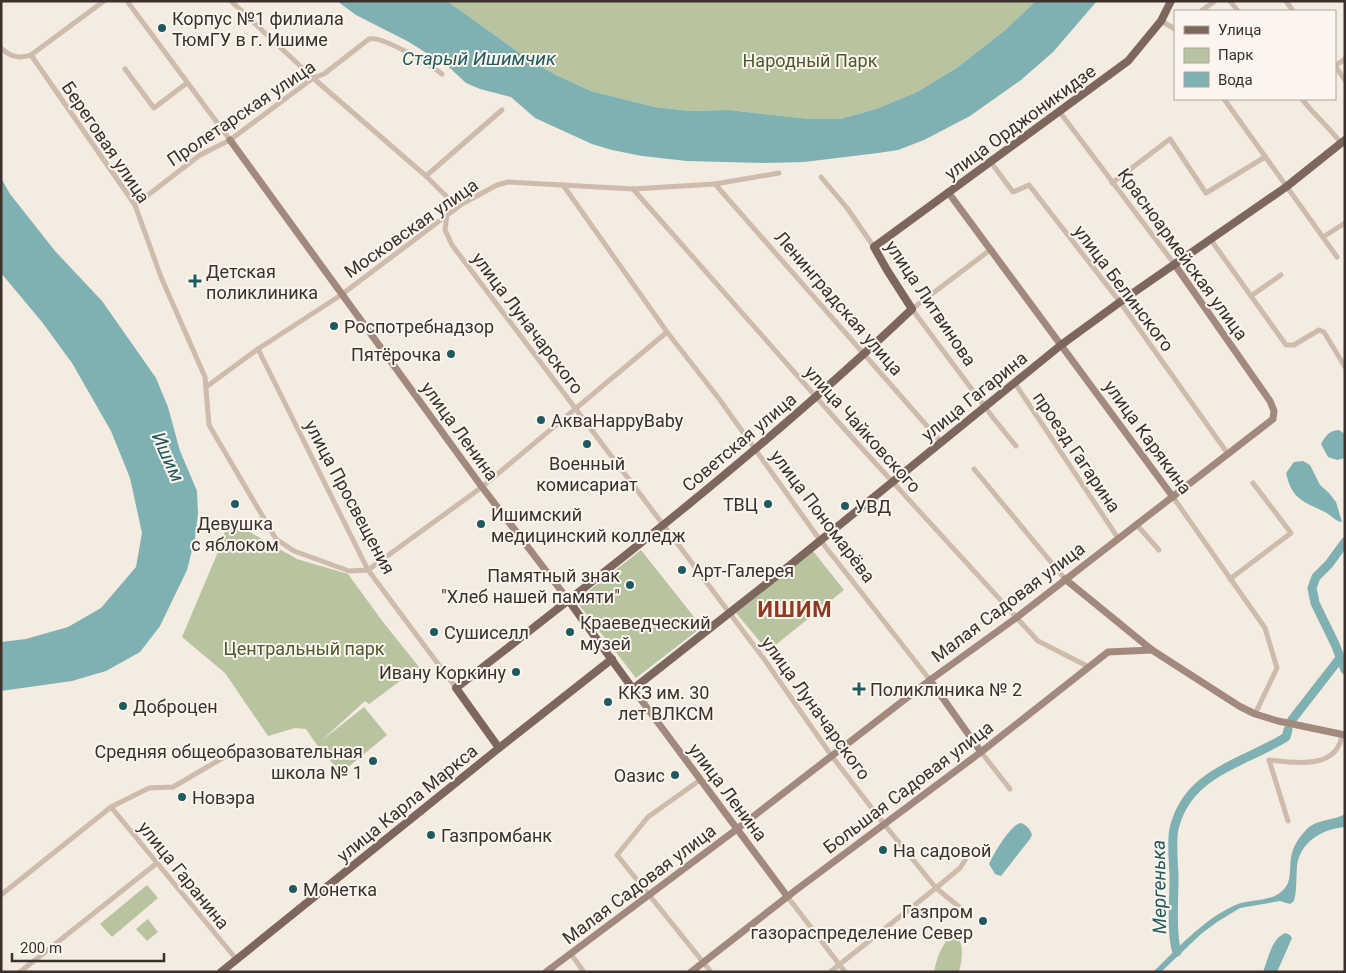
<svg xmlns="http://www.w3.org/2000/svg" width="1346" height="973" viewBox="0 0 1346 973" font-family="Roboto,sans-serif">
  <rect width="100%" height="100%" fill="#f4ebe1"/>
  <g fill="#b8c4a0">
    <polygon points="447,1 1036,1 1005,30 958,67 917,92 876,109 840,119 809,119 729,110 690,111 655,107 591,91 554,74 521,54"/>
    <polygon points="227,519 297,559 348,574 383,622 419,667 369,704 365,701 321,741 364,707 387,735 341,773 317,745 306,729 295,728 268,736 225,673 182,637 223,540"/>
    <polygon points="641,550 702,627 636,678 576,601"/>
    <polygon points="813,551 844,590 768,651 736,613"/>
    <polygon points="147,885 158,898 112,937 100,924"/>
    <polygon points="148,919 158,932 147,941 136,929"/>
    <path d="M952 935H958C963 947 963 958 959 971L934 972C936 960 942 943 952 935Z"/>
  </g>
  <g fill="#7fb0b2">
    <polygon points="337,1 447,1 521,54 554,74 591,91 655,107 690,111 729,110 809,119 840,119 876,109 917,92 958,67 1005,30 1036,1 1097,1 1053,52 1021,80 970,116 924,140 898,150 878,153 804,162 764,163 687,161 642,156 612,150 592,144 535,118 511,97 480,89 466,83 450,68 409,42 356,15"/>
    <polygon points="1,178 10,194 55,251 102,301 156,378 168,407 180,451 197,491 198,514 195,538 187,570 160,626 140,652 106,671 72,681 1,691 1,642 26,639 68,627 101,608 136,567 142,533 130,478 111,431 72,363 42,322 1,273"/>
    <path d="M1339 430 1345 434V458L1337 460 1328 457 1321 444C1326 435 1329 431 1339 430Z"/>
    <path d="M1303 461 1310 465 1320 485 1329 493 1336 502 1342 522C1335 521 1331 515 1325 512 1302 501 1292 499 1286 473L1294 462Z"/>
    <path d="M1345 814V827C1322 829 1300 842 1297 866 1296 878 1297 890 1294 901L1290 904 1280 901 1240 908 1217 922 1201 934 1161 972H1153C1178 948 1202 921 1233 906 1247 899 1270 902 1281 892 1294 882 1288 867 1292 853 1294 845 1300 836 1306 830 1316 819 1333 821 1345 814Z"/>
    <path d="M1020 823C1026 824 1030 829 1032 835L1030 839 1001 876 995 874 989 864C994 853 1009 827 1020 823Z"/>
    <path d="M1286 933 1290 935 1292 938 1277 972H1263C1268 959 1272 937 1286 933Z"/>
  </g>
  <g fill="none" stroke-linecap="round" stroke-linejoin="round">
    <g stroke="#7fb0b2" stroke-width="9">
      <polyline points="1345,542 1329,564 1316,577 1312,588 1315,603 1335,644 1345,670"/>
      <polyline points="1291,721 1340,658"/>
      <path d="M1177 952C1171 936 1174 897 1174 879 1174 864 1171 843 1174 829 1187 772 1243 764 1286 737L1288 730"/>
    </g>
    <g stroke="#cdbbac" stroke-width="5">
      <polyline points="127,1 230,140"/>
      <polyline points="231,1 313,78 426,176 449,199 445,230 452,245 683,551 764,659 831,755 884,824 936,888 960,868 972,849"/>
      <polyline points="1230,1 1238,11"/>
      <polyline points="1286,1 1293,11"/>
      <polyline points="1201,11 1215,1"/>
      <polyline points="1161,21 1175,29"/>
      <path d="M1 48C11 57 19 59 31 55L104 1"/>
      <polyline points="31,55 135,205 161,277 205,377 209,425 276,539 294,551 349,571 368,570 482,487 667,332"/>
      <polyline points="1335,66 1345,80"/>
      <polyline points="1335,66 1345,59"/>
      <polyline points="125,69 154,108 187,83"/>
      <polyline points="1224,99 1337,257"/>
      <path d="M1302 99C1314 115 1329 127 1341 143"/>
      <polyline points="1059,111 1175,265"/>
      <polyline points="990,161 1013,192 1029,185 1120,302 1228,454"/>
      <polyline points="426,176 502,110"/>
      <polyline points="821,177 847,208 874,247"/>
      <polyline points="1112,183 1170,139 1206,193 1265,157"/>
      <polyline points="715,184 941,442"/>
      <polyline points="563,185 667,332 720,400 817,536 930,680"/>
      <polyline points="633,189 847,432 1038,641 1089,667"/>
      <path d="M135 205 200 155 230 140 313 78 324 74 369 39C382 35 430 65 442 74"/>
      <polyline points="1323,237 1345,223"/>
      <polyline points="1211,240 1286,345 1294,345 1319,330 1324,332 1345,367"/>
      <polyline points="990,250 912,309 994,419 1016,446"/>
      <polyline points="1251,296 1281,275"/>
      <polyline points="258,349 368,570 456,688"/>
      <polyline points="1014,382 1118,538"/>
      <polyline points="206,387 258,349 341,295 462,204 497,185 508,182 633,189 715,184 779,173"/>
      <polyline points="974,469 1065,579"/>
      <polyline points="1173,497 1265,628 1277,668 1255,714"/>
      <polyline points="1136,524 1159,550"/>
      <polyline points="1230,579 1291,533 1253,483"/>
      <polyline points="981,752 1010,789"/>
      <polyline points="700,780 648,817 617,855 711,972"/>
      <polyline points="111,807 237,960"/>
      <path d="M1288 821 1269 760C1295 763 1338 770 1342 734"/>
      <polyline points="1,895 111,807 149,788 173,787 238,749 253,754"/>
      <polyline points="787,896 845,972"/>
      <polyline points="571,954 584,972"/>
      <polyline points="20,972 157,863"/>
      <polyline points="830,972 936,888 969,915"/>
    </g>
    <g stroke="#a18a7d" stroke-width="7">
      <polyline points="230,140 482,487 569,601"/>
      <polyline points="948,192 1173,497"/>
      <polyline points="1065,579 1152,650 1239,706 1255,714 1278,721 1345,735"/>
      <polyline points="930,680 981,752"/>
      <polyline points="633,689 787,896"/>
      <polyline points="546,972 737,829 930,680 1016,618 1273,419 1274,411 1270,401 1175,265"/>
      <polyline points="691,972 796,890 981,752 1108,652 1152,650"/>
    </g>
    <g stroke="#7d675c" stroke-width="8">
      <polyline points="569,601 633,689 789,566 1061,345 1120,302 1286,187 1345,140"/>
      <path d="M499 748 456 688C612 567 769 445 912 309L887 270 874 247 1128 61 1161 21 1171 1"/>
      <polyline points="221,972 499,748 612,659"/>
    </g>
  </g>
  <g fill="#1f5a5e" stroke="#fbf5ee" stroke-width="2">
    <circle cx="162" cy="28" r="5"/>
    <path d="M192.5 273.5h5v5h5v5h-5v5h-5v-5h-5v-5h5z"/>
    <circle cx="334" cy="326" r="5"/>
    <circle cx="451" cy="354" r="5"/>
    <circle cx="541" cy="420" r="5"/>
    <circle cx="587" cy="444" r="5"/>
    <circle cx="235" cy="504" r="5"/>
    <circle cx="768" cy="504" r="5"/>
    <circle cx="845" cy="506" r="5"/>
    <circle cx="481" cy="524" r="5"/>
    <circle cx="682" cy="570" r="5"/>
    <circle cx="630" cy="585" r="5"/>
    <circle cx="434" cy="632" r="5"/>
    <circle cx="570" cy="632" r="5"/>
    <circle cx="516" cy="672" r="5"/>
    <path d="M856.5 681.5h5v5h5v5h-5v5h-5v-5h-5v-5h5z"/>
    <circle cx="608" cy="702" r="5"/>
    <circle cx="123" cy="706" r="5"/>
    <circle cx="373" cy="761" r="5"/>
    <circle cx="675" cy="775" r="5"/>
    <circle cx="182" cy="797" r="5"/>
    <circle cx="431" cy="835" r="5"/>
    <circle cx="883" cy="850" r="5"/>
    <circle cx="293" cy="889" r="5"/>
    <circle cx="983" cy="921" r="5"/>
  </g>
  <g text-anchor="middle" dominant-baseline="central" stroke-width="4" stroke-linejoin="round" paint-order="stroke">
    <g font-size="18" fill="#3b302b" stroke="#fbf5ee" text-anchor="start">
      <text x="172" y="18">Корпус №1 филиала<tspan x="172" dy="21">ТюмГУ в г. Ишиме</tspan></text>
      <text x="206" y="271">Детская<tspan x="206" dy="21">поликлиника</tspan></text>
      <text x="344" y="326">Роспотребнадзор</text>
      <text x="441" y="354" text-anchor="end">Пятёрочка</text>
      <text x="551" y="420">АкваHappyBaby</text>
      <text x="587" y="463" text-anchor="middle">Военный<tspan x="587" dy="21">комисариат</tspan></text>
      <text x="758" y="504" text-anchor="end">ТВЦ</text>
      <text x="855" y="506">УВД</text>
      <text x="491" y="514">Ишимский<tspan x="491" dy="21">медицинский колледж</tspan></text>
      <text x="235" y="523" text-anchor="middle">Девушка<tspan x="235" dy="21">с яблоком</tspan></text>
      <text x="692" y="570">Арт-Галерея</text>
      <text x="620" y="575" text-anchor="end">Памятный знак<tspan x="620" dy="21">"Хлеб нашей памяти"</tspan></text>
      <text x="580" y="622">Краеведческий<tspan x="580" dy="21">музей</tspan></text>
      <text x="444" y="632">Сушиселл</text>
      <text x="506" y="672" text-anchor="end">Ивану Коркину</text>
      <text x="870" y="689">Поликлиника № 2</text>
      <text x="618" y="692">ККЗ им. 30<tspan x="618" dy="21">лет ВЛКСМ</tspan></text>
      <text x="133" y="706">Доброцен</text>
      <text x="363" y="751" text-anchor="end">Средняя общеобразовательная<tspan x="363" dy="21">школа № 1</tspan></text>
      <text x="665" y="775" text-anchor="end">Оазис</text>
      <text x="192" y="797">Новэра</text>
      <text x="441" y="835">Газпромбанк</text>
      <text x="893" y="850">На садовой</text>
      <text x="303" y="889">Монетка</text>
      <text x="973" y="911" text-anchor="end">Газпром<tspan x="973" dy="21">газораспределение Север</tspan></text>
    </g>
    <g font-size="18" fill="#4a5a2e" stroke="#fbf5ee">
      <text x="810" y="60">Народный Парк</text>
      <text x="304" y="648">Центральный парк</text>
    </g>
    <g font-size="18" fill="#3b302b" stroke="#fbf5ee">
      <text transform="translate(241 113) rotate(-34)">Пролетарская улица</text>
      <text transform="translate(1020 122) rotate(-36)">улица Орджоникидзе</text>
      <text transform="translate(106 142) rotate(56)">Береговая улица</text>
      <text transform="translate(411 228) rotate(-35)">Московская улица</text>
      <text transform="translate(1183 254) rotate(54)">Красноармейская улица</text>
      <text transform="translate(1124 288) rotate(53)">улица Белинского</text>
      <text transform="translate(839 303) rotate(49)">Ленинградская улица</text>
      <text transform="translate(931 303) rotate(56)">улица Литвинова</text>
      <text transform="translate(528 323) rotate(53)">улица Луначарского</text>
      <text transform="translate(974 396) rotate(-39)">улица Гагарина</text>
      <text transform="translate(863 429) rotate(48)">улица Чайковского</text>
      <text transform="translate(460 431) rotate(54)">улица Ленина</text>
      <text transform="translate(1148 437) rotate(54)">улица Карякина</text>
      <text transform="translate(739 442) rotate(-40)">Советская улица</text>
      <text transform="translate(1077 452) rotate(56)">проезд Гагарина</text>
      <text transform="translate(350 497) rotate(62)">улица Просвещения</text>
      <text transform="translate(823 516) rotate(53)">улица Пономарёва</text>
      <text transform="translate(1008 602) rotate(-37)">Малая Садовая улица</text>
      <text transform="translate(816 708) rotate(54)">улица Луначарского</text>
      <text transform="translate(908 787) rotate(-37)">Большая Садовая улица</text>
      <text transform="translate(728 792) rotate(53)">улица Ленина</text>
      <text transform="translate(407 803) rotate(-39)">улица Карла Маркса</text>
      <text transform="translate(184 875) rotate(51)">улица Гаранина</text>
      <text transform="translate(639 884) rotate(-37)">Малая Садовая улица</text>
    </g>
    <g font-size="19" font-style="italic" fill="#1f5a5e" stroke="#fbf5ee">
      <text x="479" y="58">Старый Ишимчик</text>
      <text transform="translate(168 457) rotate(66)">Ишим</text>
      <text transform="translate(1159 887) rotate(-91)">Мергенька</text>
    </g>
    <g font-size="22" font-weight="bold" letter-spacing="1" fill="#8c3b22" stroke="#fbf5ee">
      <text x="795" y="609">ИШИМ</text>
    </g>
  </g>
  <rect width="1346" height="973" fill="none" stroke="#3b302b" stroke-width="5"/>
  <rect x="1174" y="10" width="162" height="90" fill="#fbf5ee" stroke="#aea6a0"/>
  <rect x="1184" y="26" width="25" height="8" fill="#7d675c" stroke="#aea6a0"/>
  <text x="1218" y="35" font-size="15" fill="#3b302b">Улица</text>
  <rect x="1184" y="48" width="25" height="15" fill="#b8c4a0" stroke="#aea6a0"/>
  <text x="1218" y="60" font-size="15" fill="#3b302b">Парк</text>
  <rect x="1184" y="72" width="25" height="15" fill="#7fb0b2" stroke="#aea6a0"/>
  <text x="1218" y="85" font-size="15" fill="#3b302b">Вода</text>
  <path d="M12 953v8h152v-8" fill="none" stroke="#3b302b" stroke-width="2.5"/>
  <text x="20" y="953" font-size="15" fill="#3b302b" stroke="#fbf5ee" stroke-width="4" paint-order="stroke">200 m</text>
</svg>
